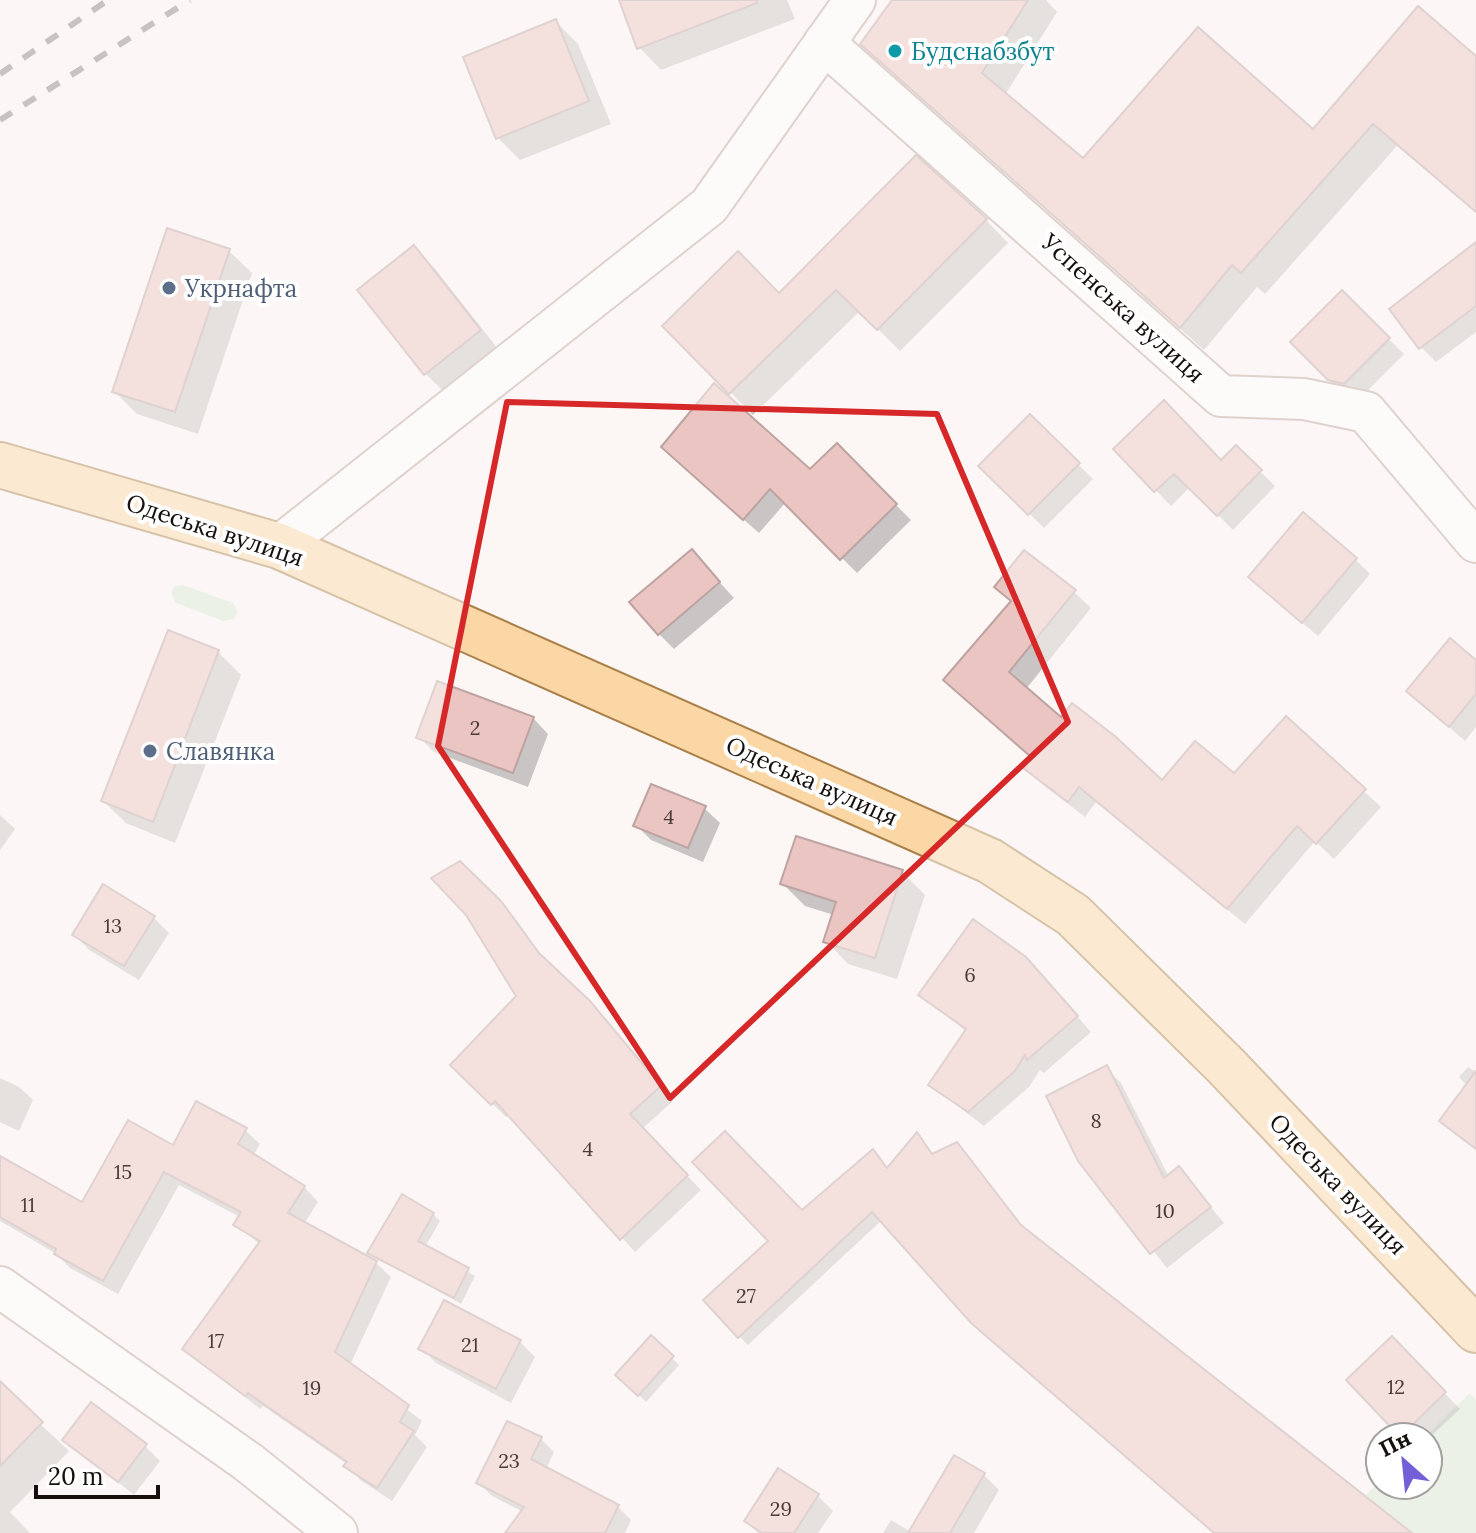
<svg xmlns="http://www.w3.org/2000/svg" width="1476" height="1533" viewBox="0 0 1476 1533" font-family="Lora,serif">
  <rect width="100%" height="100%" fill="#fcf7f5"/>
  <g fill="#d9e8d8">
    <polygon points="183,585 233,603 238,612 234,619 223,621 176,603 171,593 175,586"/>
    <polygon points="1470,1393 1476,1400 1476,1533 1412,1533 1365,1496 1380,1481 1380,1485 1428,1485 1428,1437 1425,1437"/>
  </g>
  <g fill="#0003">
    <polygon points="621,0 787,0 795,19 661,70 639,47"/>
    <polygon points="894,0 1046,0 1057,12 1005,95 1083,160 1313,132 1476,59 1476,213 1397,146 1265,294 1257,287 1204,350 862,44"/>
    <polygon points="556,22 578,44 611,124 520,160 498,138"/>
    <polygon points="986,220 1008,243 900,351 860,311 753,415 665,326 779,296"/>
    <polygon points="1476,245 1476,332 1436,362 1421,347"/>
    <polygon points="414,248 436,270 502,354 448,396 426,374 360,290"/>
    <polygon points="229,251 252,273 198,434 137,414 114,391"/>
    <polygon points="1342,293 1404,354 1360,398 1345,395 1292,342"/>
    <polygon points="1030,417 1093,479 1044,528 981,466"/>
    <polygon points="837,446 911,520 857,573 786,502 759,533 678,462 810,472"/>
    <polygon points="1236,448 1275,486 1233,530 1190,487 1171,506 1116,449 1222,462"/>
    <polygon points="692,552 734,598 674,649 659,634"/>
    <polygon points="1355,559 1370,574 1318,636 1265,592"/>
    <polygon points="996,587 1074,592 1091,608 1026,689 1062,720 1162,783 1234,776 1286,719 1381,807 1334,859 1315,841 1245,924 1096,802 1085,817 1042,784 1025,768 1033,758 962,697 1012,603"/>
    <polygon points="169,633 218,652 241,675 175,843 126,823 103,801"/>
    <polygon points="1476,662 1476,727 1465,741 1408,691"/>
    <polygon points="533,718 548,734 528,787 434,752 419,737"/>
    <polygon points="704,808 720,823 703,862 651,840 636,825"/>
    <polygon points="0,815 15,829 0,850"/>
    <polygon points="460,863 515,918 550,967 603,1018 673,1101 642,1129 701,1190 635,1252 510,1114 506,1117 452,1065 519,996"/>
    <polygon points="902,872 925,895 897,979 848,964 826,941 834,915 805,906 782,883"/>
    <polygon points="154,918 169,933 139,980 89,950 74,934"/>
    <polygon points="1041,975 1091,1032 1044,1073 1040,1070 1029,1087 984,1126 930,1085 967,1032 921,995"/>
    <polygon points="1468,1067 1476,1072 1476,1150 1441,1121 1467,1086 1459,1077"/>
    <polygon points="1106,1068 1121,1083 1169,1177 1179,1169 1224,1223 1167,1268 1080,1160"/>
    <polygon points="0,1078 19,1087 33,1100 19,1131 0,1122"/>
    <polygon points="245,1130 260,1144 253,1156 304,1187 318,1202 304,1224 376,1263 391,1277 350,1365 422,1421 415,1435 427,1447 392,1501 360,1480 347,1464 263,1406 260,1409 185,1349 260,1245 236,1224 240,1217 179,1185 118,1294 70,1268 55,1253 0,1221 0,1158 83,1205 174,1148"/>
    <polygon points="917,1135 934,1156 1025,1231 1409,1533 1216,1533 882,1220 748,1345 739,1336 802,1213 882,1161 888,1170"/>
    <polygon points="433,1214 440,1221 425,1247 475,1276 461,1304 370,1253"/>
    <polygon points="651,1338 679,1365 646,1402 618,1375"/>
    <polygon points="1392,1339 1460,1409 1428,1439 1403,1437 1349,1380"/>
    <polygon points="520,1342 535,1357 511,1403 436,1363 421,1348"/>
    <polygon points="0,1386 69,1451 10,1512 30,1533 0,1533"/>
    <polygon points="65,1439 145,1446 160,1461 134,1495"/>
    <polygon points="541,1439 554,1452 546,1469 618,1507 631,1520 625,1533 508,1533 523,1512 492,1496 479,1483"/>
    <polygon points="955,1458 984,1475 999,1490 974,1533 883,1533 891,1520 911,1532"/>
    <polygon points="779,1471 818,1496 833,1511 818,1533 758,1533 746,1521"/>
  </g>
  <g fill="#ebc5c2" stroke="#bda4a2" stroke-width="2">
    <polygon points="619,0 756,0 757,3 637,49"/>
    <polygon points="892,0 1028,0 982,73 1083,158 1198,27 1313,129 1418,6 1476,56 1476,212 1373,124 1241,273 1232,265 1180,328 860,44"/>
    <polygon points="556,19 589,101 496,139 463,57"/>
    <polygon points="916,155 987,219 877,330 836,290 729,394 662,326 738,251 779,293"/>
    <polygon points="167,228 230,249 175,412 112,392"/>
    <polygon points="1476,242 1476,306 1419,349 1389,309"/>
    <polygon points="414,245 481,330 424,375 357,290"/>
    <polygon points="1342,290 1390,338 1344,384 1328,380 1290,342"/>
    <polygon points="714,383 810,469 837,443 897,504 840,560 770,489 743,520 661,447"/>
    <polygon points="1164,400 1221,460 1236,445 1262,470 1217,516 1174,474 1154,492 1113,449"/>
    <polygon points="1030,414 1080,463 1028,515 978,466"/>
    <polygon points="1303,512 1357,558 1302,623 1248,577"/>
    <polygon points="692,549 720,582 658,635 629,602"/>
    <polygon points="1024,550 1076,590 1009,672 1061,717 1072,703 1116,737 1162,780 1195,741 1234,773 1286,716 1366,789 1316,844 1297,826 1227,909 1079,787 1068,802 1023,768 1031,757 943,680 1011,601 994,587"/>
    <polygon points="168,630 219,650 153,822 101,801"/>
    <polygon points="1450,638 1476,660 1476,694 1449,727 1406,691"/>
    <polygon points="437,681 534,717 513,773 416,738"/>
    <polygon points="651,784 706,806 688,848 633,826"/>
    <polygon points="796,836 903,870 875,958 823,942 836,902 780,884"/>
    <polygon points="460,861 501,901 539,953 590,1001 661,1086 630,1114 688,1175 620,1240 495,1101 491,1105 450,1065 516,996 466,915 431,878"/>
    <polygon points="103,884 155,916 124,966 72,935"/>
    <polygon points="973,919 1026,957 1078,1016 1027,1060 1025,1055 1014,1072 968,1112 928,1085 966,1029 918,995"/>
    <polygon points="1107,1065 1164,1178 1179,1166 1211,1207 1150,1254 1078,1161 1046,1096"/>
    <polygon points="1476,1071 1476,1149 1439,1121"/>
    <polygon points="196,1101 247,1128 238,1144 305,1186 288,1213 377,1261 335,1352 409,1405 400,1422 414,1431 377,1488 343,1466 347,1462 248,1393 245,1396 182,1349 260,1241 233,1225 241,1212 164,1172 103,1281 54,1254 56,1249 0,1217 0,1156 82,1202 128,1120 173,1145"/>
    <polygon points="725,1131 802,1210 873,1149 887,1168 917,1132 932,1154 957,1142 1021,1225 1412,1533 1214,1533 971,1323 872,1212 738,1338 703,1300 768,1241 692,1162"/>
    <polygon points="402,1194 434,1213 418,1241 469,1268 454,1298 367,1253"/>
    <polygon points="444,1300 521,1340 496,1389 418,1349"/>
    <polygon points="651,1335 674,1356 638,1396 615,1375"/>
    <polygon points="1392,1336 1446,1392 1400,1437 1346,1380"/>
    <polygon points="0,1381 43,1422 0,1466"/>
    <polygon points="91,1402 147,1444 118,1482 62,1440"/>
    <polygon points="507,1421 542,1437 531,1459 619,1505 605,1533 505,1533 524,1507 476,1483"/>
    <polygon points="954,1455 985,1473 950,1533 908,1533"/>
    <polygon points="778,1468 819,1494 794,1533 762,1533 744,1521"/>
  </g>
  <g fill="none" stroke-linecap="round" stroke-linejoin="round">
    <g stroke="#bca59c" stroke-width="44">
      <g id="street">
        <polyline points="824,43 1221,396 1304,399 1366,412 1476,542"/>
        <polyline points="279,546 709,206 855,0"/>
        <polyline points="0,1287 248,1462 337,1533"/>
      </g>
    </g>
    <g stroke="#a98048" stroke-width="48">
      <polyline id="primary" points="0,465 279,546 990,861 1073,915 1227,1067 1476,1330"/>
    </g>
    <use href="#street" stroke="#fff" stroke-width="40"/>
    <use href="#primary" stroke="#fbd7a5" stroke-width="44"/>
    <g stroke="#898381" stroke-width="6" stroke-dasharray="14 14" stroke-linecap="butt">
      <polyline points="0,74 108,0"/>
      <polyline points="0,120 190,0"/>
    </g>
  </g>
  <path d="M0 0H1476V1533H0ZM507 402 937 414 1068 722 670 1098 438 746Z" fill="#fcf7f5" fill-opacity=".55" fill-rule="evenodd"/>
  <path fill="none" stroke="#d62828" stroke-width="6" stroke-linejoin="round" d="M507 402 937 414 1068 722 670 1098 438 746Z"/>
  <circle fill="#0f9aa8" stroke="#fff" stroke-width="3" cx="895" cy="51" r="8"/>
  <g fill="#5c6f8a" stroke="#fff" stroke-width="3">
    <circle cx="169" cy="288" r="8"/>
    <circle cx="150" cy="751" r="8"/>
  </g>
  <g text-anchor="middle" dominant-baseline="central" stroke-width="8" stroke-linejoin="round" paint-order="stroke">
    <g font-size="20" fill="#4b3c3a">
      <text x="475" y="727">2</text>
      <text x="669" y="816">4</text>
      <text x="113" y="925">13</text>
      <text x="970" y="974">6</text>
      <text x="1096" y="1120">8</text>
      <text x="588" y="1148">4</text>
      <text x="123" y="1171">15</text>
      <text x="28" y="1204">11</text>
      <text x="1165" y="1210">10</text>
      <text x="746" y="1295">27</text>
      <text x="216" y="1340">17</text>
      <text x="470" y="1344">21</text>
      <text x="1396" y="1386">12</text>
      <text x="312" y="1387">19</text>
      <text x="509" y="1460">23</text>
      <text x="781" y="1508">29</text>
    </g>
    <g font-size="24" fill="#0d838f" stroke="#fff" text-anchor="start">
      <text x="911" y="51">Будснабзбут</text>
    </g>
    <g font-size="24" fill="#4e5e75" stroke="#fff" text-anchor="start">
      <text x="185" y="288">Укрнафта</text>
      <text x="166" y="751">Славянка</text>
    </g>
    <g font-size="24" fill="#160f0c" stroke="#fff">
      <text transform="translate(1123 308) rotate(42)">Успенська вулиця</text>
      <text transform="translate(215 530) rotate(18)">Одеська вулиця</text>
      <text transform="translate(812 781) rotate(24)">Одеська вулиця</text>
      <text transform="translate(1338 1184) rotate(46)">Одеська вулиця</text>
    </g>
  </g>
  <g transform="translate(1404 1461) rotate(333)"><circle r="38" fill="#ffffff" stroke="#a29f9e" stroke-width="2"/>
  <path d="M0-6L14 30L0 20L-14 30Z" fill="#745fd9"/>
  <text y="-12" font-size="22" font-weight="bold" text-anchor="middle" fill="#160f0c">Пн</text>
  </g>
  <path d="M36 1485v12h122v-12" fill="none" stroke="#160f0c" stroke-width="4"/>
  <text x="48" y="1485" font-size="24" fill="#160f0c" stroke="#ffffff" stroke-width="6" paint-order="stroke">20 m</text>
</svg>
